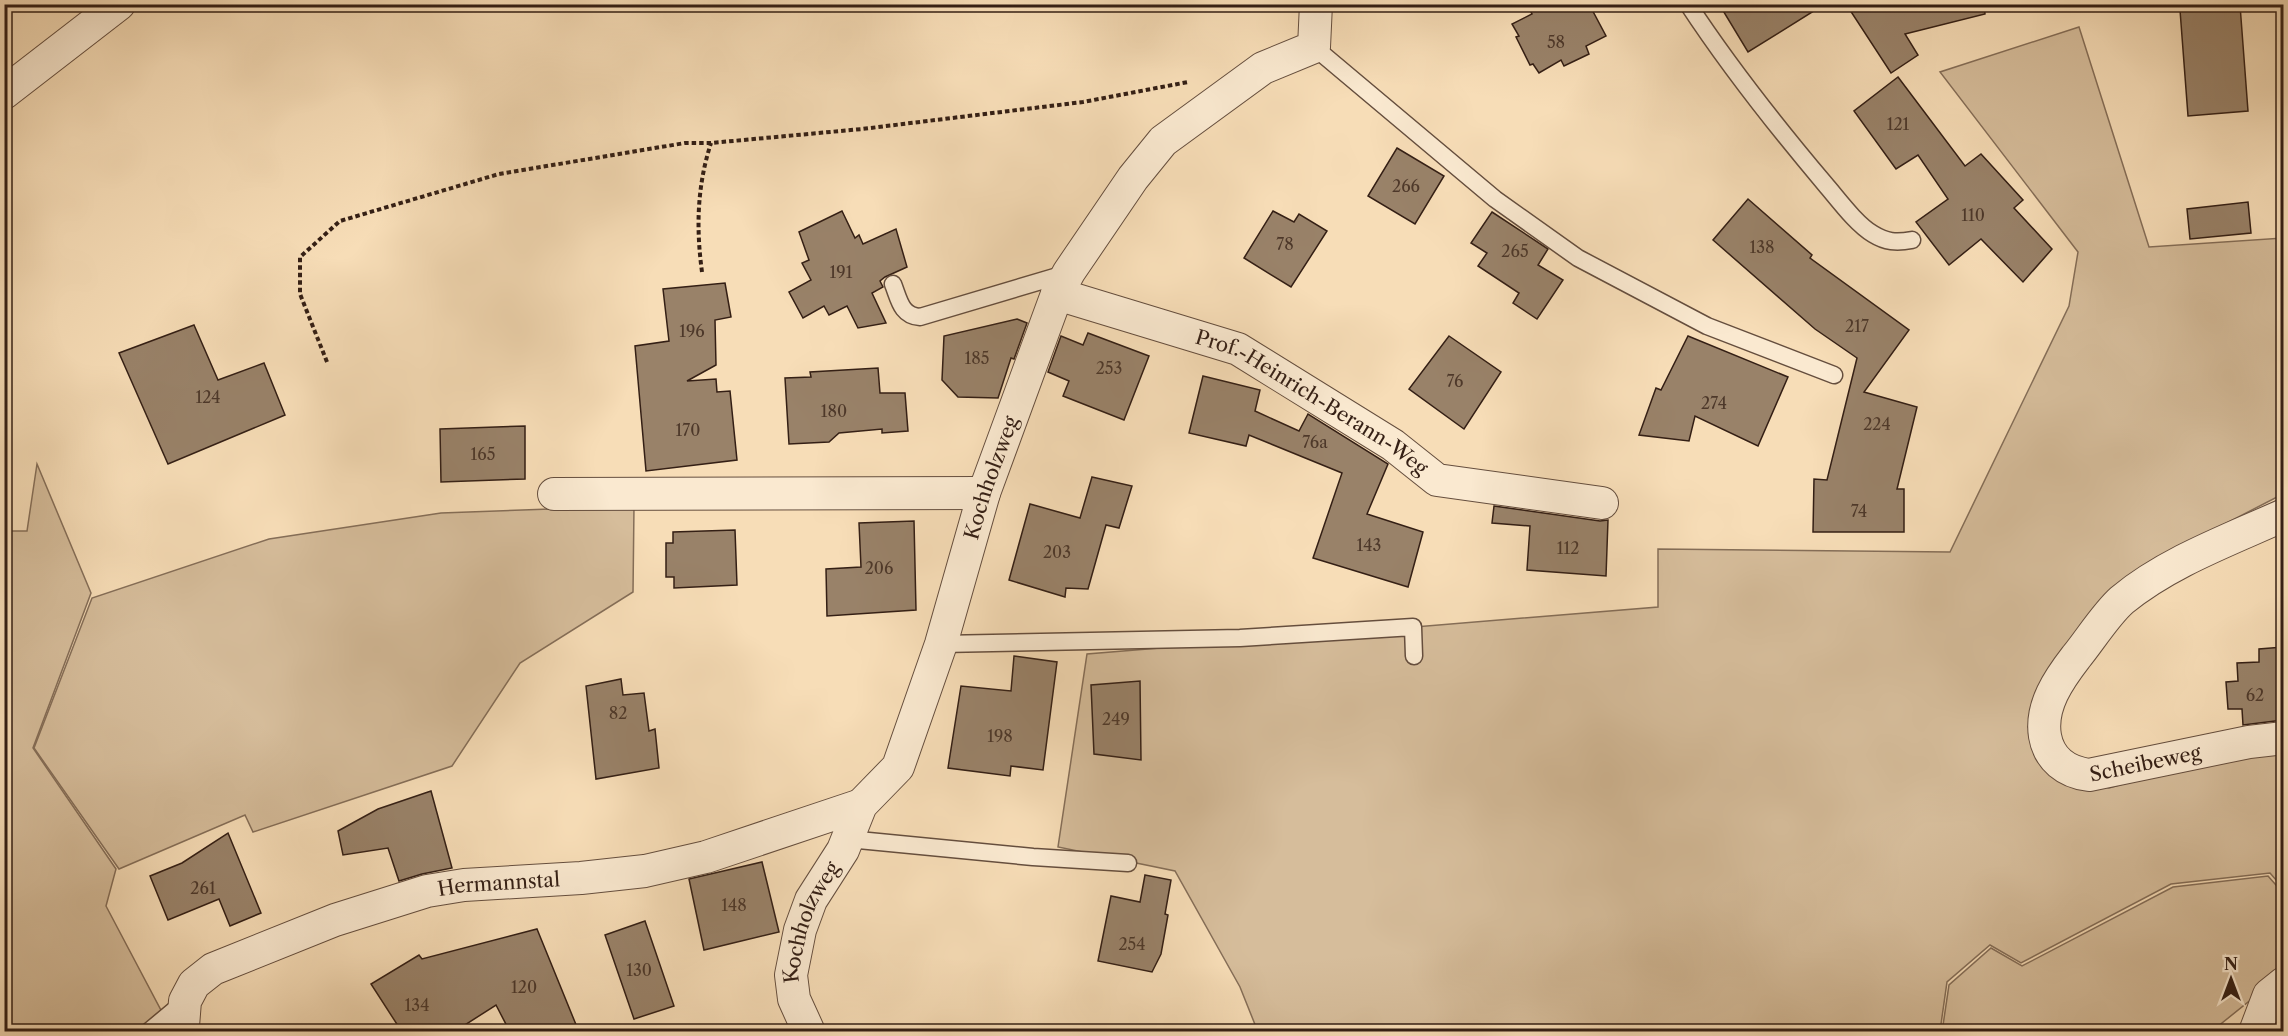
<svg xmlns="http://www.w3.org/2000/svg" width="2288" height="1036" viewBox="0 0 2288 1036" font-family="'Libre Caslon Text',serif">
  <rect width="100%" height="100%" fill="#f7ddb7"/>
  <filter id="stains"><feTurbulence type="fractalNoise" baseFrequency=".00333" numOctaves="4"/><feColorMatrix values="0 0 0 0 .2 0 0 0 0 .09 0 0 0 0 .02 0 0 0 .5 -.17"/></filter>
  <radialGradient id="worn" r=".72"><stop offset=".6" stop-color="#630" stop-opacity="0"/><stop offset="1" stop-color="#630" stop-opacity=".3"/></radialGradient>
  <g fill="#d6bd9b" stroke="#856e58" stroke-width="1.5">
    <polygon points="2079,27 2149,247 2283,238 2283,494 2143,566 2068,650 2028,727 2056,774 2109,788 2207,760 2283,746 2283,888 2270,873 2171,884 2021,963 1990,945 1947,982 1940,1031 1258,1032 1240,987 1175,871 1058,847 1087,654 1658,607 1658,549 1950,552 2069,306 2078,252 1940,72"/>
    <polygon points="37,464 91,593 33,748 116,869 106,906 172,1031 5,1032 5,531 27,531"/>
    <polygon points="634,506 633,592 520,663 452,766 253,832 245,815 119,869 34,748 92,598 269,539 441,513"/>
    <polygon points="2268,876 2283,893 2283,974 2212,1031 1942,1032 1949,985 1991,948 2022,966 2173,887"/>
  </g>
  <g fill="#998269" stroke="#341f15" stroke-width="1.5">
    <polygon points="1527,4 1589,4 1606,36 1586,46 1589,54 1564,66 1561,60 1539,73 1533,64 1530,65 1516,37 1519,36 1512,24 1532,14"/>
    <polygon points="1719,4 1825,4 1748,52"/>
    <polygon points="1846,4 1984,4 1985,14 1905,34 1918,55 1891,73"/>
    <polygon points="2240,5 2248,111 2188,116 2180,10"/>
    <polygon points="1898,77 1965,166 1981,154 2023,200 2014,208 2052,249 2023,282 1981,239 1949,265 1916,222 1948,199 1918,155 1896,169 1854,111"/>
    <polygon points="1397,148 1444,176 1415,224 1368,196"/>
    <polygon points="1748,199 1812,255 1810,258 1909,330 1864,392 1917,407 1897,489 1904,489 1904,532 1813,532 1814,479 1827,480 1857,358 1815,329 1713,240"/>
    <polygon points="2248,202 2251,233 2190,239 2187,209"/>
    <polygon points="842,211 855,238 859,235 863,244 896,229 907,267 885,277 880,281 883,287 872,293 886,323 858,328 847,306 829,315 824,306 803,318 789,292 811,280 802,263 809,260 799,232"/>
    <polygon points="1273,211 1294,222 1299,214 1327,231 1291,287 1244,258"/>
    <polygon points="1492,212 1548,249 1538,265 1563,280 1537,319 1513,303 1519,293 1478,266 1487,253 1471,243"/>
    <polygon points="725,283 731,317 715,320 716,365 687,381 716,379 717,392 730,391 737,460 646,471 635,346 669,341 663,289"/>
    <polygon points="1017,319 1027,323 1014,359 1011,358 998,398 958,397 942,380 944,336"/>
    <polygon points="194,325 218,380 264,363 285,415 168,464 119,353"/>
    <polygon points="1088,333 1149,356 1124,420 1063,396 1069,381 1048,372 1061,336 1083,345"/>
    <polygon points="1449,336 1501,372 1464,429 1409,389"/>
    <polygon points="1688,336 1788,377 1758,446 1695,416 1689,441 1639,435 1656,388 1661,390"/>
    <polygon points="878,368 880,393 905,393 908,431 882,433 882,429 839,433 829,442 789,444 785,378 811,377 810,372"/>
    <polygon points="1203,376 1260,390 1255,411 1299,431 1308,414 1388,464 1367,514 1423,532 1408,587 1313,558 1342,473 1249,435 1246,446 1189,433"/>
    <polygon points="525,426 525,479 441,482 440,429"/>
    <polygon points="1092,477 1132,486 1119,528 1106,525 1088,589 1066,588 1065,597 1009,580 1030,504 1080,518"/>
    <polygon points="1494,506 1600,521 1608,520 1606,576 1527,570 1530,526 1492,523"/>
    <polygon points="914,521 916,610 827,616 826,569 861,567 859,523"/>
    <polygon points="735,530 737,585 674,588 674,577 666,577 666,543 673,543 673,532"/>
    <polygon points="2283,647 2283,720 2243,725 2242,709 2228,709 2226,682 2238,681 2237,663 2259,662 2259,649"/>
    <polygon points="1014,656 1057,662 1043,770 1011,766 1010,776 948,768 961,686 1011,691"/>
    <polygon points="621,679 623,695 644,693 649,731 655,729 659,768 596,779 586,686"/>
    <polygon points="1140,681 1141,760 1094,754 1091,685"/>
    <polygon points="431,791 452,868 422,874 399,881 388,848 343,855 338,831 378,809"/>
    <polygon points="228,833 261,913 230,926 219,899 168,920 150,876 182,863"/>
    <polygon points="762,862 779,932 704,950 689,879"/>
    <polygon points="1145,875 1171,880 1165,914 1168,915 1161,954 1152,972 1098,961 1111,896 1140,902"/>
    <polygon points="645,921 674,1006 634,1019 605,935"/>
    <polygon points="537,929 579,1032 510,1032 496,1005 454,1032 402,1032 371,984 419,955 422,959"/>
  </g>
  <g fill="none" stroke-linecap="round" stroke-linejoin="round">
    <g stroke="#654e3e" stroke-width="19">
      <g id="lane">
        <path d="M1688 4C1730 68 1776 126 1825 184 1838 199 1856 224 1873 234 1886 242 1896 243 1912 240"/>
        <polyline points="1314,47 1495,199 1578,258 1707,326 1834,375"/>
        <path d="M893 284C899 299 901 316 920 317L1068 273"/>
        <polyline points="941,644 1240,638 1413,627 1414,656"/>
        <polyline points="848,839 1033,857 1128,863"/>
        <polyline points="148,1032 184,1002"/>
      </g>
    </g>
    <g stroke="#654e3e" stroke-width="34">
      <g id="street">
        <polyline points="4,93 119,4"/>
        <path id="s1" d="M1057 294 1238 349 1393 445 1437 480 1602 503"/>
        <polyline points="554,494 984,493"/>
        <path id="s2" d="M2284 515C2229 540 2168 562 2122 600 2106 614 2090 640 2076 657 2059 679 2040 706 2045 736 2049 759 2066 772 2089 775L2249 742 2284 738"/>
        <path id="s3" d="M185 1032 183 1026 185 1001 194 984 213 969 335 920 427 891 464 885 581 878 645 871 706 857 861 805"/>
        <path id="s4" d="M809 1032 794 999 791 975 800 930 811 900 843 850 861 805 898 767 941 644 984 493 1057 294 1069 272 1133 178 1163 141 1263 68 1314 47 1316 4"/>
        <polyline points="2255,1032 2269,995 2284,983"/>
      </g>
    </g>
    <g stroke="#341f15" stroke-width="4" stroke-dasharray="4.5 3" stroke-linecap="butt">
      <path d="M702 272C696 228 697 186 711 143"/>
      <polyline points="327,362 300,294 300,257 340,221 499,174 685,143 711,143 862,129 1083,102 1188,82"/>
    </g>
    <use href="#lane" stroke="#fae9d0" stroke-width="16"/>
    <use href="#street" stroke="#fae9d0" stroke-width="32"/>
  </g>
  <g text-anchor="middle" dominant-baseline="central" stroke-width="5" stroke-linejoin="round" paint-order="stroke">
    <g font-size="16" fill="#4d382a">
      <text x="1556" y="42">58</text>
      <text x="1898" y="124">121</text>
      <text x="1406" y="186">266</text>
      <text x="1973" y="215">110</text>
      <text x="1285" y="244">78</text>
      <text x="1762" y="247">138</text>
      <text x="1515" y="251">265</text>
      <text x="841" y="272">191</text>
      <text x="1857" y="326">217</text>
      <text x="692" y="331">196</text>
      <text x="977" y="358">185</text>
      <text x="1109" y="368">253</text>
      <text x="1455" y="381">76</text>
      <text x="208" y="397">124</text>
      <text x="1714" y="403">274</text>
      <text x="834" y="411">180</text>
      <text x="1877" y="424">224</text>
      <text x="688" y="430">170</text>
      <text x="1315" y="442">76a</text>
      <text x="483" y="454">165</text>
      <text x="1859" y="511">74</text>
      <text x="1369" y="545">143</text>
      <text x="1568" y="548">112</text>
      <text x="1057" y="552">203</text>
      <text x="879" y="568">206</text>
      <text x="2255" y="695">62</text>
      <text x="618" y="713">82</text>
      <text x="1116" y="719">249</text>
      <text x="1000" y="736">198</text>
      <text x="203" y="888">261</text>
      <text x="734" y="905">148</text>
      <text x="1132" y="944">254</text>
      <text x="639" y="970">130</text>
      <text x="524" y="987">120</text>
      <text x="417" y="1005">134</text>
    </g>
    <g font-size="20" fill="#341f15" stroke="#fae9d0">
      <text stroke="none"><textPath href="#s1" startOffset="279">Prof.-Heinrich-Berann-Weg</textPath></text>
      <text stroke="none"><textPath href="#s4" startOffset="603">Kochholzweg</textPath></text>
      <text stroke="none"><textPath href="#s2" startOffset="465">Scheibeweg</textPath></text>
      <text stroke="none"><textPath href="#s3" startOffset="375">Hermannstal</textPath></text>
      <text stroke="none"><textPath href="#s4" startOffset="117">Kochholzweg</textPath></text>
    </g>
  </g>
  <rect width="2288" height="1036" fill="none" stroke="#f7ddb7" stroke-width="24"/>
  <rect x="6" y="6" width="2276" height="1024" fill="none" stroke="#341f15" stroke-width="3"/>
  <rect x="12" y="12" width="2264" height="1012" fill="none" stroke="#341f15" stroke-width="1.5"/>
  <g transform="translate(2231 979)" stroke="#fae9d0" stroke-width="4.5" paint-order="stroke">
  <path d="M0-4.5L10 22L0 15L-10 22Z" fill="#341f15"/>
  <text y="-9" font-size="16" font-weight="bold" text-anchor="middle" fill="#341f15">N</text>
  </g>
  <rect width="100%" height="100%" filter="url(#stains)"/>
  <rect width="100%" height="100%" fill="url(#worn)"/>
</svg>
